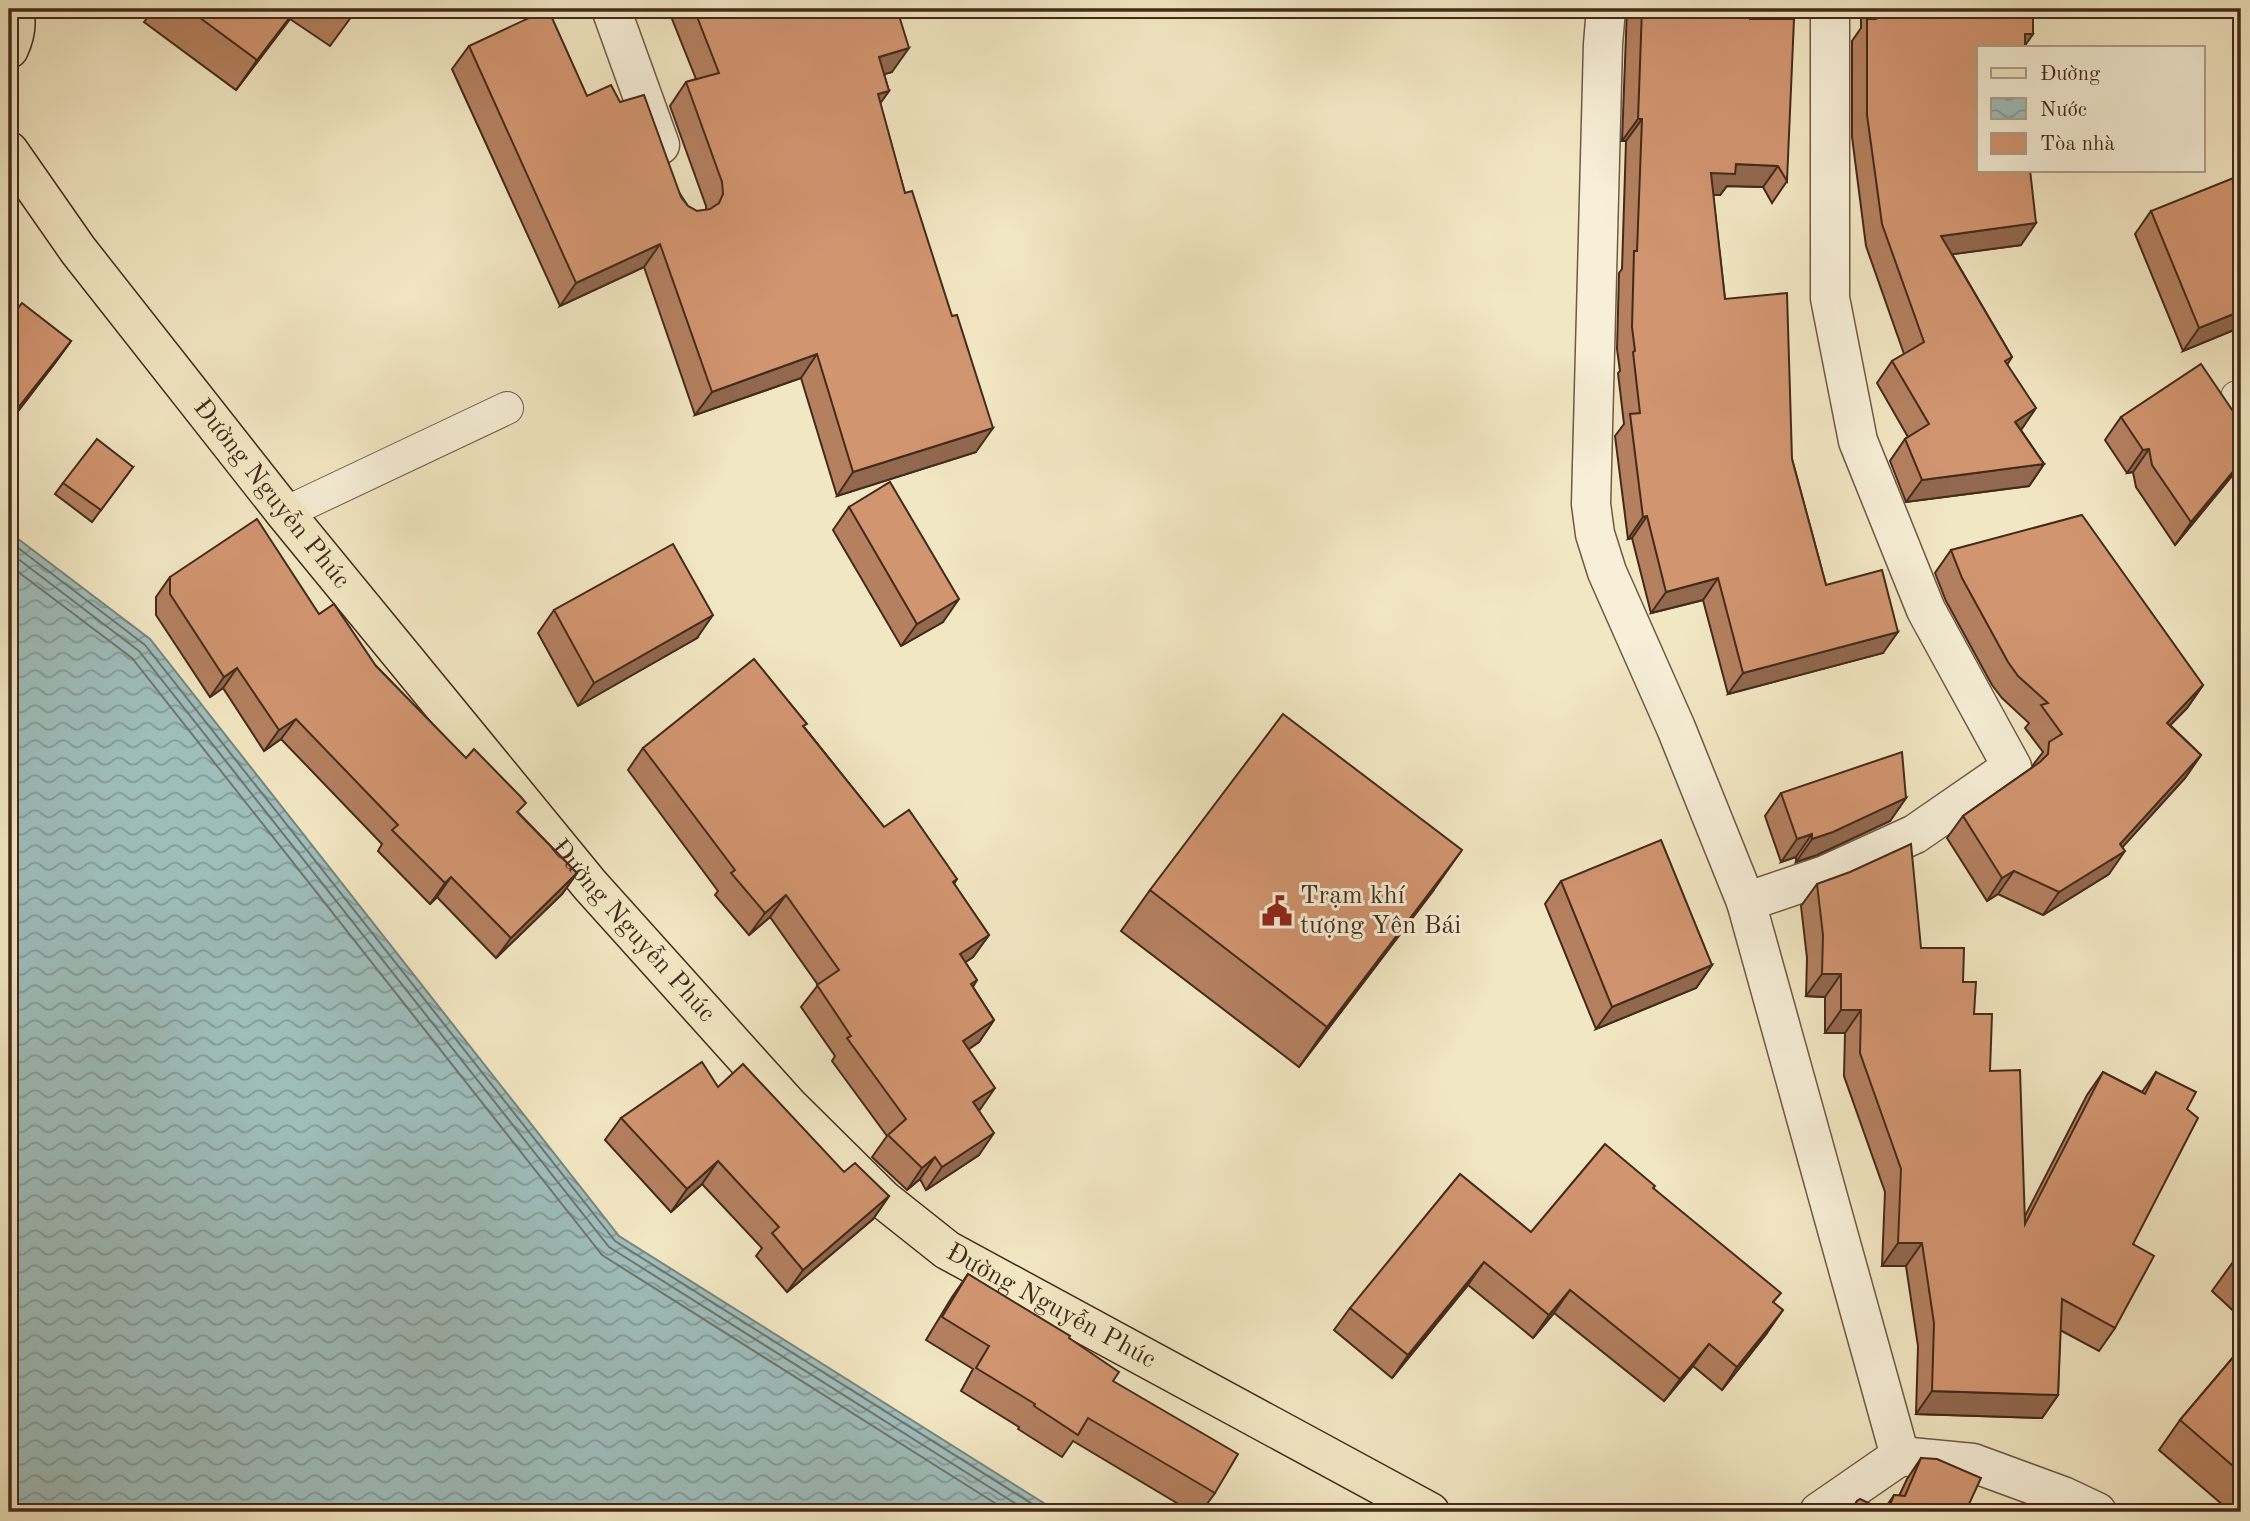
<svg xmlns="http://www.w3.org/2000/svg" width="2250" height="1521" viewBox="0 0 2250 1521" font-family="'Old Standard TT',serif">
  <defs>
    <pattern id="water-waves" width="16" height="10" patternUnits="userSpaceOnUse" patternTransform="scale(1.75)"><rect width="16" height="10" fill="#9ebebc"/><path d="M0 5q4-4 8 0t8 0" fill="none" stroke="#829b98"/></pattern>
  </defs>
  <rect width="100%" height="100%" fill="#f2e7c3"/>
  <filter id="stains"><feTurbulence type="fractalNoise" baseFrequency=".00286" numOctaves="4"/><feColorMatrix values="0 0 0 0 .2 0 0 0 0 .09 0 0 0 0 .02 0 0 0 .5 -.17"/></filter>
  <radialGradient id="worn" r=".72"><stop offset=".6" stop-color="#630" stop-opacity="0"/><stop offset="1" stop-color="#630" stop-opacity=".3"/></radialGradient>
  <polygon fill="url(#water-waves)" stroke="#7a837c" stroke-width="2" points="9,532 150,639 619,1236 1058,1512 9,1512"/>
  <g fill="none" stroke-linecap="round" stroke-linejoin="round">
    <g stroke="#71746c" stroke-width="2">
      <polyline points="9,541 145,645 615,1241 1045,1512"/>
      <polyline points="9,552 139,651 609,1247 1029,1512"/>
      <polyline points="9,565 132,658 602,1255 1009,1512"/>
    </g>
    <g stroke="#705945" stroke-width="34">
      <g id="lane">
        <polyline points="2237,397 2241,404"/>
        <polyline points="285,513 507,408"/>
      </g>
    </g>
    <g stroke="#705945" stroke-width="41">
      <g id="street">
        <polyline points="611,9 660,145"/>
        <polyline points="1606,9 1603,44 1591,504 1595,534 1607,572 1676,728 1746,902 1900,1456 1819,1512"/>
        <polyline points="1746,902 1825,875 1915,834 2012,767 1926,610 1858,441 1830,298 1830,9"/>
        <polyline points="1900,1456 1973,1463 2063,1496 2097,1512"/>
      </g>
    </g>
    <g stroke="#442a1b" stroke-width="41">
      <g id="primary">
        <path d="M9 49C15 36 18 22 13 9"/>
        <path id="s1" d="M9 151 78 250 285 513 590 885 788 1105 884 1200 947 1250 1430 1512"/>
      </g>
    </g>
    <use href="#lane" stroke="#f7efd8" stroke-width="32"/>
    <use href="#street" stroke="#f7efd8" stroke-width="38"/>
    <use href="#primary" stroke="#f2e7c3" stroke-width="38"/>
  </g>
  <g fill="#b48060" stroke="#442a1b" stroke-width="2">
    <polygon points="154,9 357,9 330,46 290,19 236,90 144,22"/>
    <polygon points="668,9 897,9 892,72 884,74 889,91 880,103 976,452 837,496 801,378 695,415 644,267 560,306 452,69 469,46 587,96 620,102 688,206 697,211 706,210 706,206 670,106 686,82 696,79"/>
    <polygon points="1627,9 1750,9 1750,19 1787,181 1772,203 1763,187 1727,186 1720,195 1713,195 1725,299 1792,459 1826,585 1883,653 1728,694 1703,600 1651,613 1632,538 1628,539 1615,436 1624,424 1618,373 1620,371 1617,349 1619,273 1622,269 1626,141 1622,141"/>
    <polygon points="1861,9 2033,9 2033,34 2025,45 2021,245 1952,254 2012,357 2007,365 2021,430 2044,464 2029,486 1906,502 1890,461 1905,439 1908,437 1877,383 1892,361 1904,354 1866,246 1852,137 1852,41 1861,28"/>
    <polygon points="2151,211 2241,327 2183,351 2135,234"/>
    <polygon points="9,320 71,341 55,363 9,423"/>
    <polygon points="2121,417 2241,465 2175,545 2136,487 2133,472 2127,473 2105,440"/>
    <polygon points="133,467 92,522 55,494 63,483"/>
    <polygon points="849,507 943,622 901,646 833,530"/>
    <polygon points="1951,550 2203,685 2187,708 2170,725 2201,755 2185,778 2122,847 2109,874 2043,915 1998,894 1987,901 1947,838 1963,816 2033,767 2033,765 2043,752 2025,728 2029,723 2002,698 1992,685 1946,601 1935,573"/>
    <polygon points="170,577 319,614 376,666 577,873 562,894 496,958 437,897 430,904 378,851 382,844 281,739 264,751 223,688 210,697 156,615 156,597"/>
    <polygon points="554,610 697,638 578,706 538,633"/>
    <polygon points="805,728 884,827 957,879 954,884 989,935 973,957 965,962 977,980 973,987 994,1020 979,1042 969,1049 979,1111 979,1155 926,1190 920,1179 907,1190 872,1157 887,1136 832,1061 835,1056 801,1007 818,985 770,917 749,935 715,895 718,891 628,770 643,748"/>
    <polygon points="1781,793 1906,798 1890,821 1817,855 1796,862 1796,857 1781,862 1765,816"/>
    <polygon points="1561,881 1712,965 1696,988 1596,1029 1545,904"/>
    <polygon points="1817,884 1921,948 1963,982 1974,1014 1990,1071 2025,1216 2087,1095 2103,1072 2142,1092 2156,1072 2187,1109 2133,1244 2115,1328 2099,1351 2060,1330 2058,1395 2042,1418 1916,1414 1918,1346 1906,1266 1882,1266 1885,1192 1844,1076 1845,1033 1825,1033 1825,997 1806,996 1807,958 1801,906"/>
    <polygon points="1150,890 1433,891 1299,1067 1121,931"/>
    <polygon points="718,1087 844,1172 889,1196 873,1219 787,1292 756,1256 762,1248 702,1184 671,1212 605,1140 621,1118"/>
    <polygon points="1653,1188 1774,1303 1767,1333 1722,1390 1693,1366 1664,1401 1554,1313 1533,1338 1468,1285 1392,1378 1334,1330 1350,1308 1531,1232"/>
    <polygon points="2241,1225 2241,1240 2235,1234"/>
    <polygon points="2241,1251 2241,1318 2212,1291"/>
    <polygon points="968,1274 1069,1338 1113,1381 1215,1493 1201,1512 1192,1512 1073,1441 1062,1457 1018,1429 1019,1427 961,1391 973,1369 926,1340 952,1297"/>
    <polygon points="2241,1348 2241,1512 2231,1512 2159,1450 2180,1420"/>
    <polygon points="1921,1458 1969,1504 1976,1512 1850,1512 1857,1501 1883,1511 1894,1495 1899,1496 1907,1479"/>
  </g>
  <g fill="#92684e" stroke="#442a1b" stroke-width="2">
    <polygon points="296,9 297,9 290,19 236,90 257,60"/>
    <polygon points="642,9 668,9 639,13"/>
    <polygon points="2025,34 2033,34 2024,47"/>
    <polygon points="909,48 892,72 863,81 879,57"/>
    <polygon points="889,91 872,115 878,94"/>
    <polygon points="1638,119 1642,119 1626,141 1622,141"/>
    <polygon points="1736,164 1778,166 1763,187 1727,186 1720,195 1695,195 1711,173"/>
    <polygon points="2036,223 2021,245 1925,258 1941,236"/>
    <polygon points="660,244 644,267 560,306 576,283"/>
    <polygon points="2241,311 2241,327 2183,351 2199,328"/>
    <polygon points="71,341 55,363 9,423 17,409"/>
    <polygon points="817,354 801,378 695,415 712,392"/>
    <polygon points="2036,408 2021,430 2015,422"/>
    <polygon points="993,428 976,452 837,496 853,472"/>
    <polygon points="2149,449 2133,472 2127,473 2143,450"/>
    <polygon points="2241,462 2241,465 2175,545 2191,522"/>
    <polygon points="2044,464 2029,486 1906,502 1922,480"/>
    <polygon points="1647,516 1632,538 1628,539 1643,517"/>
    <polygon points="1718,578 1703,600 1651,613 1666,592"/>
    <polygon points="959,599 943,622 901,646 917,624"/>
    <polygon points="713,615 697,638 578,706 594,683"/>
    <polygon points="1898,632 1883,653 1728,694 1743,673"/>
    <polygon points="237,668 223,688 210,697 224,677"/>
    <polygon points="2203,685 2187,708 2151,745 2167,723"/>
    <polygon points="296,719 281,739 264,751 279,730"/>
    <polygon points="2201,755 2185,778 2110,861 2125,851 2109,874 2043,915 2059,892 2120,844"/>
    <polygon points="1906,798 1890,821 1817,855 1796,862 1812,839"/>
    <polygon points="1812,834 1796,857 1781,862 1797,839"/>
    <polygon points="1462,850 1433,891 1299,1067 1327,1027"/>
    <polygon points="2014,871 1998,894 1987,901 2002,878"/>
    <polygon points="577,873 562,894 496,958 511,938"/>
    <polygon points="451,877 437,897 430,904 445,883"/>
    <polygon points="786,895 770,917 749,935 765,913"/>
    <polygon points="989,935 973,957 944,977 960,954"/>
    <polygon points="1712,965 1696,988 1596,1029 1612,1007"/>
    <polygon points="1822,974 1841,974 1825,997 1806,996"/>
    <polygon points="1841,1010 1861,1010 1845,1033 1825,1033"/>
    <polygon points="994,1020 979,1042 948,1063 963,1041"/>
    <polygon points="995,1088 979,1111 973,1102"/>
    <polygon points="994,1133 979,1155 926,1190 942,1167"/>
    <polygon points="935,1157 920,1179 907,1190 922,1168"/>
    <polygon points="718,1161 702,1184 671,1212 687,1189"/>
    <polygon points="889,1196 873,1219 787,1292 803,1270"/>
    <polygon points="1898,1243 1922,1243 1906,1266 1882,1266"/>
    <polygon points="1484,1262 1468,1285 1392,1378 1408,1355"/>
    <polygon points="1570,1290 1554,1313 1533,1338 1549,1315"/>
    <polygon points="1783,1310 1767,1333 1722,1390 1737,1367"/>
    <polygon points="1709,1344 1693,1366 1664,1401 1680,1379"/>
    <polygon points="1932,1391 2058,1395 2042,1418 1916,1414"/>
  </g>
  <g fill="#d19570" stroke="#442a1b" stroke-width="2">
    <polygon points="188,9 296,9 257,60"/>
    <polygon points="341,9 357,9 352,16"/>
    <polygon points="548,9 587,96 611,85 620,102 644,95 681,197 688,206 697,211 710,209 719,203 723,194 722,182 686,82 719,73 694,9 897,9 909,48 879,57 889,91 878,94 905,193 912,191 952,316 957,315 993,428 853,472 817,354 712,392 660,244 576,283 469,46"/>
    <polygon points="1642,9 1750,9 1750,19 1794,19 1787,181 1778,166 1736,164 1735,174 1711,173 1725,299 1787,293 1792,459 1826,585 1882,570 1898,632 1743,673 1718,578 1666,592 1647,516 1643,517 1630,414 1640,413 1633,352 1635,351 1632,327 1634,251 1637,251 1642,119 1638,119"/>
    <polygon points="1877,9 2033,9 2033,34 2025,34 2025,47 1979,47 1979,170 2030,170 2036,223 1941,236 2012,357 2005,361 2036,408 2015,422 2044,464 1922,480 1905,439 1929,424 1892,361 1924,342 1882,224 1867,115 1867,19 1876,19"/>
    <polygon points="2241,175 2241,311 2199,328 2151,211"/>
    <polygon points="22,303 71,341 17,409 9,403 9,320"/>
    <polygon points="2201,364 2241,423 2241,462 2191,522 2152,465 2149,449 2143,450 2121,417"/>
    <polygon points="97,439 133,467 101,510 63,483"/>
    <polygon points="890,482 959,599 917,624 849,507"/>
    <polygon points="2082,515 2203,685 2167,723 2201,755 2120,844 2125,851 2059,892 2014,871 2002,878 1963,816 2040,762 2048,754 2049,742 2062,734 2041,705 2048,703 2018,676 2008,662 1962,578 1951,550"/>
    <polygon points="257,519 319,614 334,604 376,666 466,758 474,749 521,797 526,803 517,812 577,873 511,938 451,877 445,883 392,830 398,825 296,719 279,730 237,668 224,677 170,594 170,577"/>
    <polygon points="673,544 713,615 594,683 554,610"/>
    <polygon points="754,659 807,724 803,726 884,827 909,810 957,879 953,882 989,935 960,954 977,980 971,984 994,1020 963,1041 995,1088 973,1102 994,1133 942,1167 935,1157 922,1168 888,1135 906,1119 847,1038 851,1036 817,985 839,970 786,895 765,913 731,873 735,870 643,748"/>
    <polygon points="1283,714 1462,850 1327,1027 1150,890"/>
    <polygon points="1902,752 1906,798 1833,832 1812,839 1812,834 1797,839 1781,793"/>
    <polygon points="1661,840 1712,965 1612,1007 1561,881"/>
    <polygon points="1911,844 1921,948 1964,948 1963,982 1976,982 1974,1014 1992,1014 1990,1071 2020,1070 2025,1224 2103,1072 2145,1094 2156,1072 2196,1092 2187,1109 2198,1118 2133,1244 2154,1256 2115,1328 2062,1299 2058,1395 1932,1391 1934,1323 1922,1243 1898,1243 1901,1169 1860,1053 1861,1010 1841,1010 1841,974 1822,974 1823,935 1817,884 1850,872"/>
    <polygon points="702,1062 718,1087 743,1064 844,1172 855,1163 889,1196 803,1270 772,1233 779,1227 718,1161 687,1189 621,1118"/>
    <polygon points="1605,1144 1655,1186 1653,1188 1781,1293 1773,1302 1783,1310 1737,1367 1709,1344 1680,1379 1570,1290 1549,1315 1484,1262 1408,1355 1350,1308 1460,1174 1531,1232"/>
    <polygon points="2241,1251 2241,1269 2233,1261"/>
    <polygon points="968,1274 1070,1336 1069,1338 1119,1372 1113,1381 1238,1454 1215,1493 1088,1418 1078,1435 1034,1406 1035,1404 976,1368 989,1346 942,1317"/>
    <polygon points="2241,1348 2241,1473 2180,1420"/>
    <polygon points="1921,1458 1937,1459 1981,1478 1969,1504 1979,1507 1976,1512 1851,1512 1857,1501 1860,1499 1887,1512 1894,1495 1905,1496"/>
  </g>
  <defs>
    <g id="civic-bare" transform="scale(2.415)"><path d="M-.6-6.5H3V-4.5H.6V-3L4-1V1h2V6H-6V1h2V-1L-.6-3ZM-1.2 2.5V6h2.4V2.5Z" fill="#8f2418" stroke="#f7efd8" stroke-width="2.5" paint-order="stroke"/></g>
  </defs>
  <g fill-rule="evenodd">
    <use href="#civic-bare" x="1277" y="911"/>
  </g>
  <g text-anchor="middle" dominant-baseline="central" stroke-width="6" stroke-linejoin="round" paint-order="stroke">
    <g font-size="26" fill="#442a1b" stroke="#f7efd8">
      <text stroke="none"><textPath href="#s1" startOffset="432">Đường Nguyễn Phúc</textPath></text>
      <text stroke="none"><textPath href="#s1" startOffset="999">Đường Nguyễn Phúc</textPath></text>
      <text stroke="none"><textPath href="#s1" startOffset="1566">Đường Nguyễn Phúc</textPath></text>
    </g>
    <g font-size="26" fill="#442a1b" stroke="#f7efd8" text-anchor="start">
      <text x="1300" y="896">Trạm khí<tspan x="1300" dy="30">tượng Yên Bái</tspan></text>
    </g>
  </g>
  <rect width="2250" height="1521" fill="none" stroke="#f2e7c3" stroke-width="35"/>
  <rect x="10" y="10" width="2229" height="1500" fill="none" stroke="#442a1b" stroke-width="3.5"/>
  <rect x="18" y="18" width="2215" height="1486" fill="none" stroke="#442a1b" stroke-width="2"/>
  <rect x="1977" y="46" width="228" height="126" fill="#f7efd8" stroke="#afa08c" stroke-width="2"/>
  <rect x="1991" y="68" width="35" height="10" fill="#f2e7c3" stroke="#afa08c" stroke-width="2"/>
  <text x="2040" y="80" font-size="21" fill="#442a1b">Đường</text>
  <rect x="1991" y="98" width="35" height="21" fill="url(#water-waves)" stroke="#afa08c" stroke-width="2"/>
  <text x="2040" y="116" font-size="21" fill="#442a1b">Nước</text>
  <rect x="1991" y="133" width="35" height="21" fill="#d19570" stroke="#afa08c" stroke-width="2"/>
  <text x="2040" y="150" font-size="21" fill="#442a1b">Tòa nhà</text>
  <rect width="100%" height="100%" filter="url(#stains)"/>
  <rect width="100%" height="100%" fill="url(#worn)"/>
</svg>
